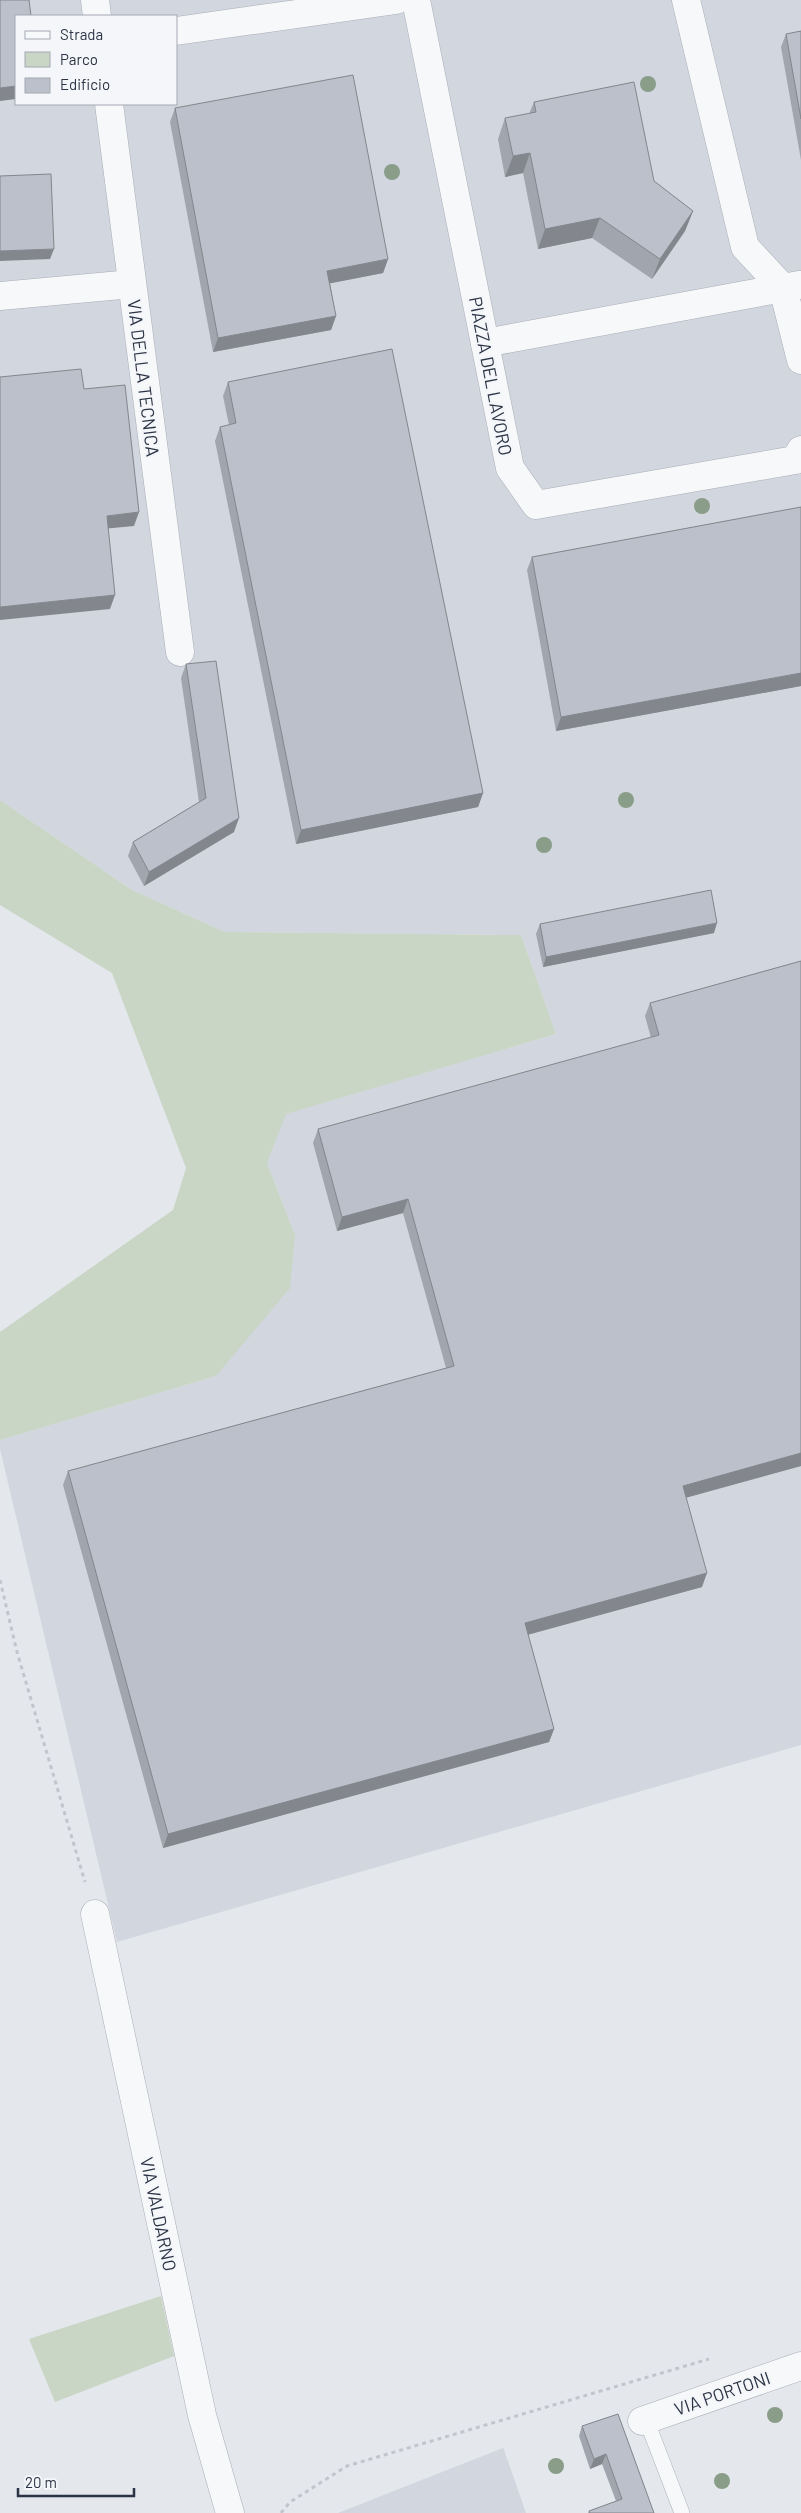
<svg xmlns="http://www.w3.org/2000/svg" width="801" height="2513" viewBox="0 0 801 2513" font-family="Barlow,sans-serif">
  <rect width="100%" height="100%" fill="#e4e7ec"/>
  <g fill="#d2d6de" fill-rule="evenodd">
    <path d="M0 0H801V1745L117 1942 0 1449V1440L216 1376 295 1235 267 1163 285 1114 556 1034 521 935 225 932 132 890 0 800ZM16 16H176V104H16Z"/>
    <polygon points="503,2447 526,2513 338,2513 503,2448"/>
  </g>
  <g fill="#c9d6c5">
    <polygon points="0,800 132,890 225,932 521,935 556,1034 286,1114 267,1163 295,1235 290,1288 216,1376 0,1440 0,1332 173,1210 186,1168 112,973 0,905"/>
    <polygon points="161,2296 174,2356 55,2402 29,2339"/>
  </g>
  <g fill="none" stroke-linecap="round" stroke-linejoin="round">
    <g stroke="#a9aeb7" stroke-width="16">
      <polyline id="lane" points="646,2419 682,2513"/>
    </g>
    <g stroke="#a9aeb7" stroke-width="29">
      <g id="street">
        <polyline points="95,0 97,16"/>
        <polyline points="416,0 510,468 536,505 795,460 801,450"/>
        <polyline points="686,0 745,247 783,288 799,285"/>
        <polyline points="176,31 396,0"/>
        <polyline points="109,104 180,652"/>
        <polyline points="0,296 132,284"/>
        <polyline points="485,343 783,288 801,360"/>
        <polyline points="95,1914 202,2415 230,2513"/>
        <polyline points="642,2421 801,2366"/>
      </g>
    </g>
    <g stroke="#c2c5cb" stroke-width="3" stroke-dasharray="4 4" stroke-linecap="butt">
      <polyline points="0,1580 17,1652 85,1882"/>
      <polyline points="281,2513 290,2502 347,2466 709,2359"/>
    </g>
    <use href="#lane" stroke="#f7f8fa" stroke-width="15"/>
    <use href="#street" stroke="#f7f8fa" stroke-width="28"/>
  </g>
  <g fill="#899d89">
    <circle cx="648" cy="84" r="8"/>
    <circle cx="392" cy="172" r="8"/>
    <circle cx="702" cy="506" r="8"/>
    <circle cx="626" cy="800" r="8"/>
    <circle cx="544" cy="845" r="8"/>
    <circle cx="775" cy="2415" r="8"/>
    <circle cx="556" cy="2466" r="8"/>
    <circle cx="722" cy="2481" r="8"/>
  </g>
  <g fill="#a1a5ae">
    <polygon points="801,31 801,160 781,47 786,34"/>
    <polygon points="534,102 654,181 693,211 685,231 652,279 592,238 538,249 523,173 505,177 498,139 505,118 529,114"/>
    <polygon points="175,108 388,259 383,273 330,283 336,316 331,330 213,352 170,122"/>
    <polygon points="228,382 483,793 478,807 296,844 215,441 220,427 229,425 223,396"/>
    <polygon points="801,507 801,686 556,731 527,570 532,557"/>
    <polygon points="186,664 234,832 144,886 128,856 133,842 199,802 181,678"/>
    <polygon points="540,924 714,933 543,967 536,934"/>
    <polygon points="801,961 801,1466 686,1497 702,1587 528,1634 554,1729 549,1742 163,1848 63,1485 68,1471 446,1368 403,1213 337,1231 313,1143 318,1129 651,1038 645,1016 650,1003"/>
    <polygon points="618,2414 654,2513 588,2513 589,2511 616,2501 602,2464 590,2469 579,2436 582,2426"/>
  </g>
  <g fill="#83868d">
    <polygon points="16,86 16,99 0,101 0,88"/>
    <polygon points="530,153 523,173 505,177 513,156"/>
    <polygon points="693,211 685,231 652,279 660,259"/>
    <polygon points="600,218 592,238 538,249 545,229"/>
    <polygon points="54,249 50,259 0,261 0,251"/>
    <polygon points="388,259 383,273 322,285 327,271"/>
    <polygon points="336,316 331,330 213,352 218,338"/>
    <polygon points="139,512 134,526 102,529 107,516"/>
    <polygon points="115,595 110,609 0,620 0,607"/>
    <polygon points="801,673 801,686 556,731 561,717"/>
    <polygon points="483,793 478,807 296,844 301,830"/>
    <polygon points="239,818 234,832 144,886 149,872"/>
    <polygon points="717,923 714,933 543,967 546,957"/>
    <polygon points="408,1199 403,1213 337,1231 342,1217"/>
    <polygon points="801,1453 801,1466 678,1500 683,1486"/>
    <polygon points="707,1573 702,1587 520,1637 525,1623"/>
    <polygon points="554,1729 549,1742 163,1848 168,1834"/>
    <polygon points="606,2454 602,2464 590,2469 594,2459"/>
  </g>
  <g fill="#bbc0ca" stroke="#83868d">
    <polygon points="0,0 29,0 31,16 16,16 16,86 0,88"/>
    <polygon points="801,31 801,119 786,34"/>
    <polygon points="353,75 388,259 327,271 336,316 218,338 175,108"/>
    <polygon points="634,82 654,181 693,211 660,259 600,218 545,229 530,153 513,156 505,118 536,112 534,102"/>
    <polygon points="51,174 54,249 0,251 0,176"/>
    <polygon points="392,349 483,793 301,830 220,427 236,423 228,382"/>
    <polygon points="81,369 84,389 125,385 139,512 107,516 115,595 0,607 0,377"/>
    <polygon points="801,507 801,673 561,717 532,557"/>
    <polygon points="216,661 239,818 149,872 133,842 206,798 186,664"/>
    <polygon points="711,890 717,923 546,957 540,924"/>
    <polygon points="801,961 801,1453 683,1486 707,1573 525,1623 554,1729 168,1834 68,1471 454,1366 408,1199 342,1217 318,1129 659,1035 650,1003"/>
    <polygon points="618,2414 654,2513 590,2513 589,2511 622,2499 606,2454 594,2459 582,2426"/>
  </g>
  <g text-anchor="middle" dominant-baseline="central" stroke-width="4.5" stroke-linejoin="round" paint-order="stroke">
    <g font-size="18" fill="#2b3445" stroke="#f4f6f9">
      <text transform="translate(491 376) rotate(79)">PIAZZA DEL LAVORO</text>
      <text transform="translate(144 378) rotate(83)">VIA DELLA TECNICA</text>
      <text transform="translate(159 2214) rotate(78)">VIA VALDARNO</text>
      <text transform="translate(722 2393) rotate(-19)">VIA PORTONI</text>
    </g>
  </g>
  <rect x="15" y="15" width="162" height="90" fill="#f4f6f9" stroke="#a4a8b1"/>
  <rect x="25" y="31" width="25" height="8" fill="#f7f8fa" stroke="#a4a8b1"/>
  <text x="60" y="40" font-size="15" fill="#2b3445">Strada</text>
  <rect x="25" y="52" width="25" height="15" fill="#c9d6c5" stroke="#a4a8b1"/>
  <text x="60" y="65" font-size="15" fill="#2b3445">Parco</text>
  <rect x="25" y="78" width="25" height="15" fill="#bbc0ca" stroke="#a4a8b1"/>
  <text x="60" y="90" font-size="15" fill="#2b3445">Edificio</text>
  <path d="M18 2488v8h116v-8" fill="none" stroke="#2b3445" stroke-width="2.5"/>
  <text x="25" y="2488" font-size="15" fill="#2b3445" stroke="#f4f6f9" stroke-width="4" paint-order="stroke">20 m</text>
</svg>
